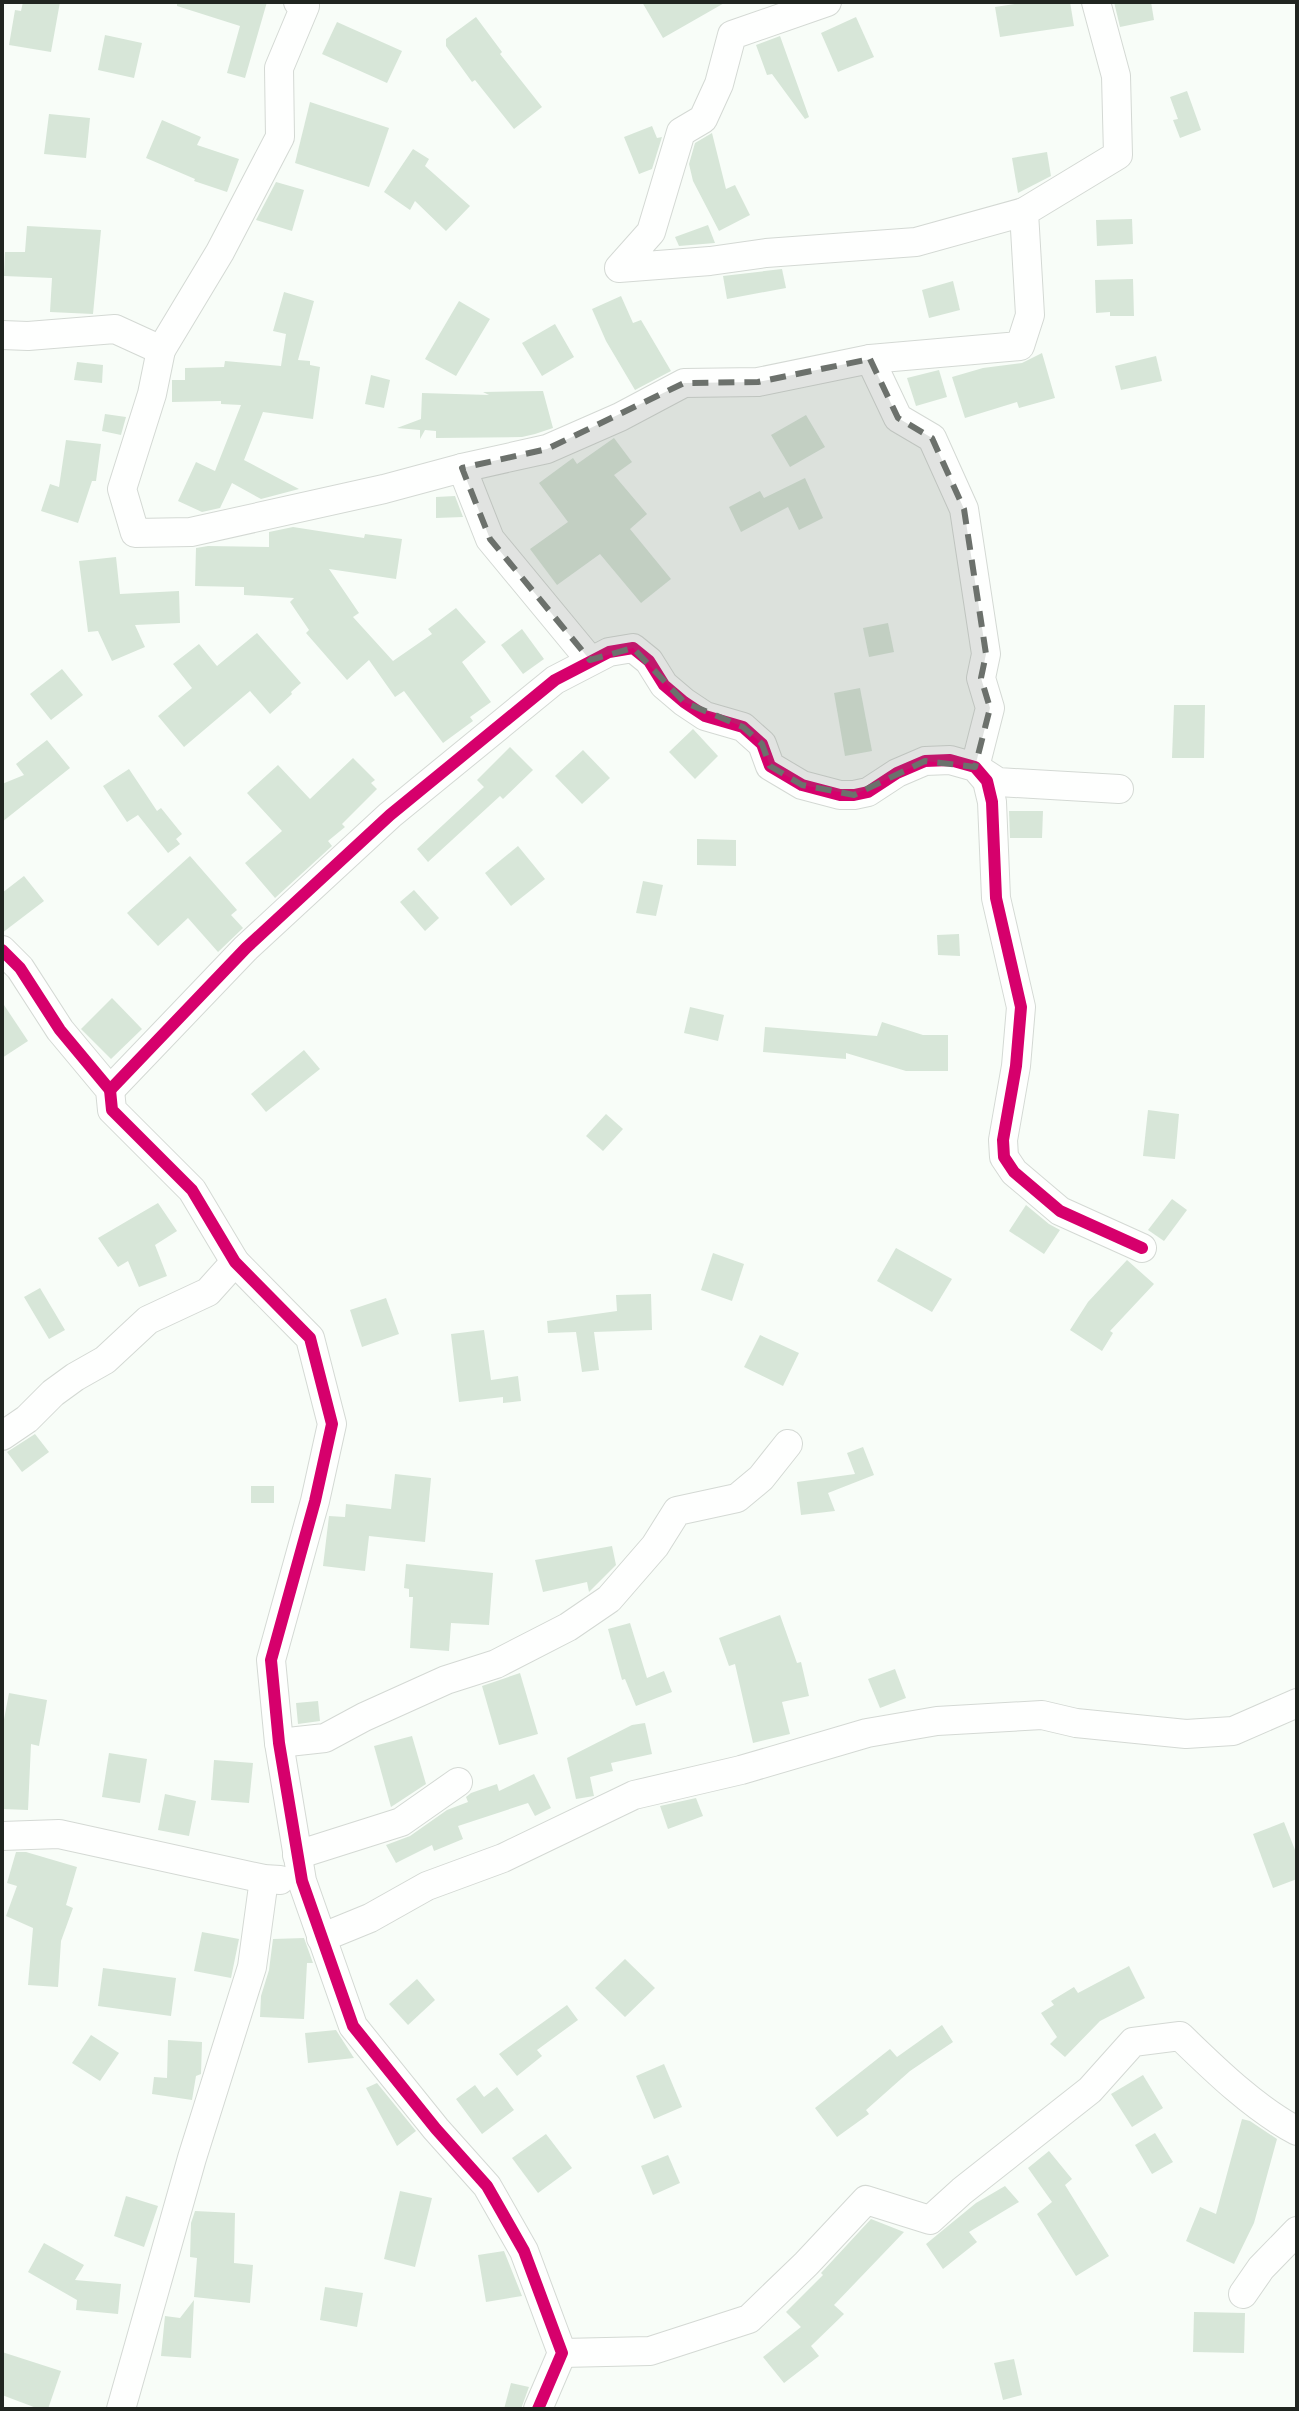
<svg xmlns="http://www.w3.org/2000/svg" width="1299" height="2411" viewBox="0 0 1299 2411" font-family="'Fira Sans',sans-serif">
  <rect width="100%" height="100%" fill="#f8fdf8"/>
  <g fill="#d7e6d8">
    <polygon points="23,2 60,2 51,52 9,45 15,10 21,11"/>
    <polygon points="177,2 267,2 245,78 227,73 240,26 177,6"/>
    <polygon points="642,2 726,2 663,38"/>
    <polygon points="1029,2 1070,2 1074,26 1000,37 995,7"/>
    <polygon points="1114,2 1151,2 1154,20 1120,27"/>
    <polygon points="476,17 502,52 500,54 542,107 514,129 475,80 472,82 446,46 446,39"/>
    <polygon points="856,17 874,57 838,72 821,33"/>
    <polygon points="337,22 402,51 387,83 322,54"/>
    <polygon points="105,35 142,43 134,78 98,70"/>
    <polygon points="780,36 809,117 805,119 772,74 767,75 756,45"/>
    <polygon points="1187,91 1201,130 1180,138 1173,120 1178,119 1170,97"/>
    <polygon points="310,102 389,128 369,187 295,163"/>
    <polygon points="49,114 90,118 86,158 44,154"/>
    <polygon points="162,120 201,137 197,145 239,159 227,192 194,181 195,179 146,158"/>
    <polygon points="652,126 657,138 662,137 652,169 639,174 624,137"/>
    <polygon points="712,133 726,189 735,185 750,215 719,231 693,181 689,164 695,143"/>
    <polygon points="413,149 429,159 425,166 470,206 446,231 415,201 410,210 384,192"/>
    <polygon points="1047,152 1051,176 1018,193 1012,158"/>
    <polygon points="276,182 304,190 292,231 256,220"/>
    <polygon points="1132,219 1133,244 1097,246 1096,220"/>
    <polygon points="708,225 715,243 679,246 675,237"/>
    <polygon points="27,226 101,230 93,314 50,312 52,278 4,276 5,252 25,252"/>
    <polygon points="782,269 786,288 727,299 723,276"/>
    <polygon points="1133,279 1134,316 1110,316 1110,312 1096,313 1095,280"/>
    <polygon points="953,281 960,310 929,318 922,290"/>
    <polygon points="284,292 314,301 298,360 310,361 310,365 320,367 313,419 263,412 244,460 299,489 261,499 232,483 220,508 202,512 178,501 196,462 215,471 241,405 221,404 221,401 172,402 172,380 185,380 185,368 224,367 225,361 281,366 286,334 273,331"/>
    <polygon points="621,296 633,323 641,320 671,371 635,390 606,341 592,309"/>
    <polygon points="459,301 490,319 456,376 425,359"/>
    <polygon points="555,324 574,357 542,376 522,343"/>
    <polygon points="1042,353 1055,398 1019,408 1017,402 965,418 952,377 983,368 1022,363"/>
    <polygon points="1156,356 1162,381 1121,390 1115,366"/>
    <polygon points="77,362 103,365 102,383 74,380"/>
    <polygon points="939,370 947,397 916,406 907,378"/>
    <polygon points="371,375 390,380 384,408 365,404"/>
    <polygon points="543,391 553,428 535,434 522,437 436,438 436,431 425,430 420,439 420,430 397,428 421,419 422,393 489,395 483,392"/>
    <polygon points="105,414 126,417 121,435 102,431"/>
    <polygon points="806,415 825,447 790,467 771,435"/>
    <polygon points="614,438 632,462 614,475 647,514 630,529 671,579 641,603 600,554 557,585 530,549 568,522 539,483 573,458 577,464"/>
    <polygon points="66,440 101,444 96,481 92,481 78,523 41,511 50,484 59,487"/>
    <polygon points="805,478 823,518 799,530 788,507 741,532 729,507 760,491 764,498"/>
    <polygon points="455,496 463,517 436,518 436,497"/>
    <polygon points="293,527 364,538 365,534 402,539 396,579 329,569 359,613 353,617 393,661 432,634 428,629 456,608 486,642 462,662 491,702 470,717 473,721 443,743 404,691 395,697 369,660 347,680 306,633 309,630 290,602 294,598 244,595 244,587 195,586 196,548 208,546 269,547 269,532"/>
    <polygon points="116,557 120,594 179,591 180,623 135,625 145,647 112,661 98,631 88,632 79,561"/>
    <polygon points="888,623 894,652 869,657 863,628"/>
    <polygon points="522,629 544,659 523,674 501,645"/>
    <polygon points="257,633 301,683 291,692 292,694 270,714 250,691 184,747 158,716 192,688 173,664 199,644 217,666"/>
    <polygon points="62,669 83,695 51,720 30,694"/>
    <polygon points="860,688 872,751 845,756 834,693"/>
    <polygon points="1174,705 1205,705 1204,758 1172,758"/>
    <polygon points="693,729 718,756 695,779 669,752"/>
    <polygon points="47,740 70,768 2,822 2,784 24,775 16,764"/>
    <polygon points="510,747 533,770 503,799 500,796 428,862 417,849 484,787 477,780"/>
    <polygon points="583,750 610,778 582,804 555,776"/>
    <polygon points="353,758 375,780 371,783 377,789 342,824 345,827 328,841 332,846 275,898 245,863 282,831 247,793 278,765 310,799"/>
    <polygon points="129,769 157,811 161,808 182,834 176,839 180,844 168,853 138,815 127,822 103,786"/>
    <polygon points="1009,811 1043,811 1042,838 1010,838"/>
    <polygon points="697,839 736,840 736,866 697,865"/>
    <polygon points="518,846 545,879 511,906 485,873"/>
    <polygon points="190,856 237,910 231,915 243,928 218,952 188,918 158,946 127,913"/>
    <polygon points="24,876 44,901 2,933 2,893"/>
    <polygon points="643,881 663,885 656,916 636,913"/>
    <polygon points="414,890 439,918 425,931 400,902"/>
    <polygon points="959,934 960,956 938,955 937,935"/>
    <polygon points="112,998 142,1029 111,1059 81,1029"/>
    <polygon points="2,1002 28,1041 2,1058"/>
    <polygon points="690,1007 724,1015 718,1041 684,1033"/>
    <polygon points="882,1022 923,1035 948,1035 948,1071 906,1071 846,1053 846,1059 763,1052 765,1027 877,1036"/>
    <polygon points="304,1050 320,1069 266,1112 251,1094"/>
    <polygon points="1148,1110 1179,1114 1175,1159 1143,1156"/>
    <polygon points="606,1114 623,1129 603,1151 586,1136"/>
    <polygon points="1172,1199 1187,1210 1164,1241 1148,1230"/>
    <polygon points="158,1203 177,1231 155,1245 167,1276 139,1287 128,1261 118,1267 98,1238"/>
    <polygon points="1026,1205 1049,1224 1060,1230 1044,1254 1009,1231"/>
    <polygon points="896,1248 952,1279 932,1312 877,1281"/>
    <polygon points="713,1253 744,1264 732,1301 701,1290"/>
    <polygon points="1127,1260 1154,1284 1110,1331 1113,1333 1102,1351 1070,1330 1088,1302"/>
    <polygon points="40,1288 65,1330 49,1339 24,1297"/>
    <polygon points="651,1294 652,1330 594,1332 599,1370 582,1372 576,1332 548,1333 547,1321 617,1311 616,1295"/>
    <polygon points="386,1298 399,1334 362,1347 350,1310"/>
    <polygon points="484,1330 491,1380 518,1376 521,1401 503,1403 503,1397 459,1402 451,1334"/>
    <polygon points="760,1335 799,1353 783,1386 744,1367"/>
    <polygon points="35,1434 49,1452 22,1472 7,1452"/>
    <polygon points="863,1447 874,1475 828,1493 835,1511 801,1515 797,1482 855,1474 847,1453"/>
    <polygon points="395,1474 431,1478 425,1542 369,1536 365,1571 323,1566 329,1516 345,1517 346,1504 391,1509"/>
    <rect x="251" y="1486" width="23" height="17"/>
    <polygon points="612,1546 616,1565 589,1592 587,1582 543,1592 535,1560"/>
    <polygon points="406,1564 493,1573 489,1625 451,1623 449,1651 410,1648 413,1597 409,1597 409,1589 404,1588"/>
    <polygon points="780,1615 797,1663 801,1662 809,1696 782,1702 790,1734 753,1743 735,1664 729,1666 719,1638"/>
    <polygon points="630,1623 647,1678 664,1671 672,1692 636,1706 625,1679 622,1680 608,1629"/>
    <polygon points="895,1669 906,1698 880,1708 868,1679"/>
    <polygon points="520,1673 538,1734 499,1745 482,1686"/>
    <polygon points="9,1693 47,1700 39,1746 31,1744 28,1810 2,1809 2,1730"/>
    <polygon points="318,1701 320,1721 298,1724 296,1703"/>
    <polygon points="645,1723 652,1754 611,1763 613,1771 590,1777 594,1796 576,1799 567,1758 632,1725"/>
    <polygon points="412,1736 426,1784 391,1807 374,1746"/>
    <polygon points="109,1753 147,1759 140,1803 102,1797"/>
    <polygon points="214,1760 253,1763 249,1803 211,1800"/>
    <polygon points="534,1774 551,1808 535,1816 528,1803 458,1826 463,1839 434,1851 432,1845 396,1863 386,1845 410,1836 447,1810 468,1802 466,1797 471,1793 497,1784 499,1791"/>
    <polygon points="165,1794 196,1801 189,1836 158,1830"/>
    <polygon points="696,1798 703,1816 668,1829 660,1806"/>
    <polygon points="1284,1822 1297,1855 1297,1879 1273,1888 1253,1834"/>
    <polygon points="16,1852 26,1852 77,1867 66,1905 73,1908 61,1941 58,1987 28,1985 33,1928 6,1916 17,1886 7,1883"/>
    <polygon points="202,1932 239,1939 231,1978 194,1971"/>
    <polygon points="304,1938 313,1963 307,1963 304,2019 260,2017 261,1996 269,1970 273,1939"/>
    <polygon points="625,1959 655,1988 625,2017 595,1988"/>
    <polygon points="1129,1966 1145,1998 1100,2021 1065,2057 1050,2044 1057,2037 1041,2013 1054,2005 1051,2001 1074,1987 1078,1993"/>
    <polygon points="103,1968 176,1978 171,2016 98,2006"/>
    <polygon points="417,1979 435,2000 408,2025 389,2004"/>
    <polygon points="567,2005 578,2020 537,2050 542,2056 517,2076 499,2054"/>
    <polygon points="942,2025 953,2042 910,2071 866,2110 869,2114 837,2137 815,2108 890,2049 897,2057"/>
    <polygon points="336,2030 354,2058 308,2063 305,2033"/>
    <polygon points="91,2035 119,2053 100,2081 72,2063"/>
    <polygon points="168,2040 202,2042 201,2074 196,2076 192,2100 152,2094 154,2077 167,2078"/>
    <polygon points="664,2064 682,2107 654,2119 636,2076"/>
    <polygon points="1143,2075 1163,2108 1132,2127 1111,2094"/>
    <polygon points="377,2083 416,2131 397,2146 366,2088"/>
    <polygon points="475,2085 484,2097 497,2087 514,2110 482,2134 456,2099"/>
    <polygon points="1242,2119 1250,2121 1277,2139 1254,2223 1234,2264 1186,2241 1200,2207 1216,2214"/>
    <polygon points="1155,2133 1173,2162 1152,2174 1135,2145"/>
    <polygon points="546,2134 572,2168 538,2193 512,2158"/>
    <polygon points="1049,2151 1072,2179 1065,2185 1109,2256 1076,2276 1037,2214 1052,2202 1028,2168"/>
    <polygon points="668,2155 680,2183 653,2195 641,2166"/>
    <polygon points="1005,2186 1019,2202 969,2232 977,2242 943,2269 926,2244 976,2203"/>
    <polygon points="400,2191 432,2198 415,2267 384,2259"/>
    <polygon points="126,2196 158,2206 144,2247 114,2236"/>
    <polygon points="195,2211 235,2213 234,2263 253,2265 250,2303 194,2297 197,2258 190,2257 191,2223"/>
    <polygon points="871,2219 904,2232 834,2305 844,2314 811,2346 819,2356 784,2383 763,2357 801,2327 786,2312 823,2275 821,2273"/>
    <polygon points="44,2243 84,2265 75,2280 121,2284 118,2314 76,2310 77,2300 28,2272"/>
    <polygon points="504,2251 522,2296 486,2302 478,2255"/>
    <polygon points="325,2287 363,2293 357,2327 320,2320"/>
    <polygon points="194,2300 191,2358 161,2356 165,2316 180,2318"/>
    <polygon points="1194,2312 1245,2313 1244,2353 1193,2352"/>
    <polygon points="2,2352 61,2371 48,2409 39,2409 2,2395"/>
    <polygon points="1014,2359 1022,2395 1003,2400 994,2363"/>
    <polygon points="511,2383 529,2387 521,2409 504,2409"/>
  </g>
  <g fill="none" stroke-linecap="round" stroke-linejoin="round">
    <g stroke="#d4d9d4" stroke-width="30">
      <g id="street">
        <polyline points="827,2 732,35 719,84 703,119 681,132 651,232 619,268 710,261 766,253 916,242 1024,212"/>
        <polyline points="2,335 28,336 115,329 161,350 152,394 122,489 135,533 191,532 384,489 462,468 490,539 590,660"/>
        <polyline points="161,350 220,252 280,137 279,68 305,6 298,2"/>
        <polyline points="870,359 898,418 932,438 964,509 986,654 981,678 990,708 975,767 998,782 1119,789"/>
        <polyline points="462,468 547,449 620,417 684,383 758,382 870,359 1020,346 1030,315 1024,212 1118,155 1116,76 1096,2"/>
        <polyline points="2,950 20,968 60,1030 110,1090 112,1110 192,1190 235,1262 310,1338 332,1424 315,1501 271,1660 279,1743 302,1881 353,2026 436,2129 487,2186 524,2251 562,2353 538,2409"/>
        <polyline points="110,1090 246,948 390,815 555,680 609,652 633,648 649,661 664,685 684,702 705,716 743,727 762,744 770,766 802,785 840,795 854,795 868,792 897,773 925,761 950,760 975,767 987,781 992,802 996,898 1021,1007 1016,1066 1003,1140 1004,1157 1014,1172 1060,1211 1142,1248"/>
        <polyline points="2,1436 27,1419 53,1393 75,1377 105,1360 148,1320 208,1292 235,1262"/>
        <polyline points="279,1743 325,1738 364,1717 446,1680 496,1664 568,1627 609,1599 655,1546 677,1511 737,1498 761,1478 788,1444"/>
        <polyline points="2,1836 59,1834 264,1879 280,1880"/>
        <polyline points="297,1855 401,1822 458,1782"/>
        <polyline points="321,1938 370,1918 427,1886 503,1858 634,1795 741,1770 867,1733 937,1721 1042,1715 1076,1723 1186,1734 1233,1731 1297,1703"/>
        <polyline points="1243,2294 1261,2268 1297,2231"/>
        <path d="M562 2353 650 2351 749 2319 806 2264 866 2200 930 2220 962 2191 1090 2090 1133 2042 1180 2036C1215 2070 1254 2108 1297 2131"/>
        <polyline points="121,2409 192,2158 252,1967 264,1879"/>
      </g>
    </g>
    <use href="#street" stroke="#fefffe" stroke-width="28"/>
    <g stroke="#fff" stroke-width="17">
      <g id="cycleway">
        <polyline points="2,950 20,968 60,1030 110,1090 112,1110 192,1190 235,1262 310,1338 332,1424 315,1501 271,1660 279,1743 302,1881 353,2026 436,2129 487,2186 524,2251 562,2353 538,2409"/>
        <polyline points="110,1090 246,948 390,815 555,680 609,652 633,648 649,661 664,685 684,702 705,716 743,727 762,744 770,766 802,785 840,795 854,795 868,792 897,773 925,761 950,760 975,767 987,781 992,802 996,898 1021,1007 1016,1066 1003,1140 1004,1157 1014,1172 1060,1211 1142,1248"/>
      </g>
    </g>
    <use href="#cycleway" stroke="#d6006c" stroke-width="12"/>
  </g>
  <path fill="#6c716c" fill-opacity="0.2" stroke="#6c716c" stroke-width="6" stroke-dasharray="16 10" stroke-linejoin="round" d="M870 359 898 418 932 438 964 509 986 654 981 678 990 708 975 767 925 761 854 795 802 785 770 766 762 744 743 727 684 702 633 648 590 660 490 539 462 468 547 449 684 383 758 382Z"/>
  <rect width="1299" height="2411" fill="none" stroke="#202520" stroke-width="8"/>
</svg>
